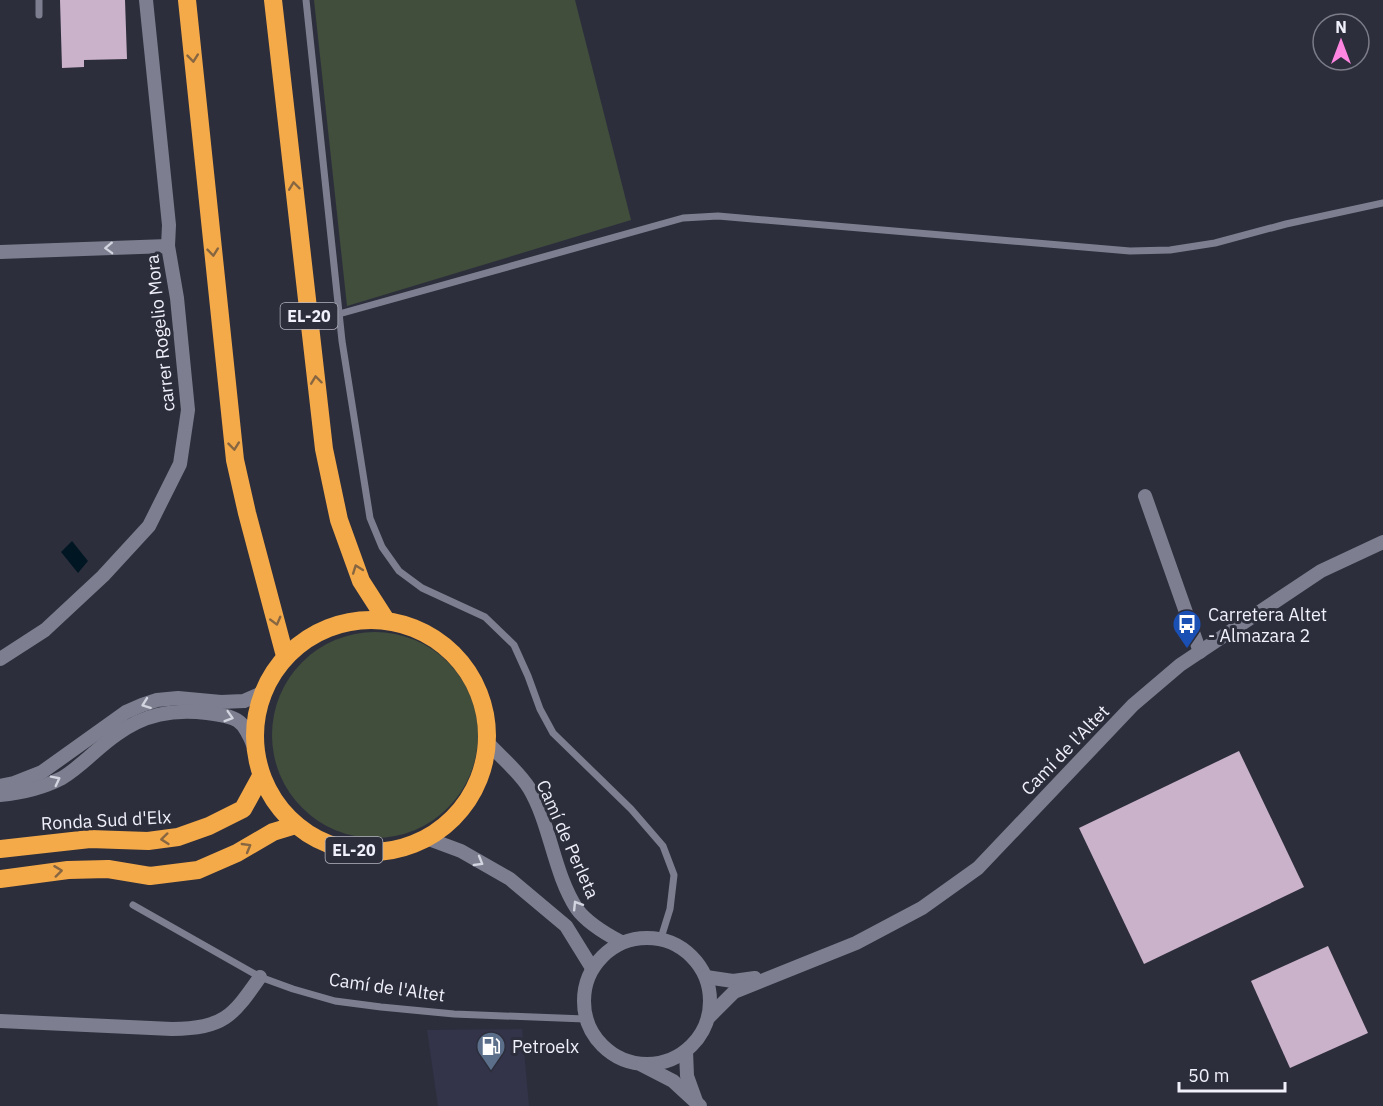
<svg xmlns="http://www.w3.org/2000/svg" width="1383" height="1106" viewBox="0 0 1383 1106" font-family="'IBM Plex Sans',sans-serif">
  <rect width="100%" height="100%" fill="#2d2e3c"/>
  <polygon fill="#333449" points="522,1029 529,1106 438,1106 427,1030"/>
  <g fill="#414e3c">
    <polygon points="314,0 575,0 631,220 347,306"/>
    <circle cx="375" cy="735" r="103"/>
  </g>
  <polygon fill="#001623" points="72,541 88,561 78,573 61,552"/>
  <g fill="#cab2ca">
    <polygon points="60,0 125,0 127,59 84,60 84,67 62,68"/>
    <polygon points="1239,751 1304,887 1144,964 1079,828"/>
    <polygon points="1328,946 1368,1033 1290,1068 1251,981"/>
  </g>
  <g fill="none" stroke-linecap="round" stroke-linejoin="round">
    <g stroke="#7d7e8f" stroke-width="7">
      <polyline points="39,0 39,15"/>
      <polyline points="306,0 342,341 370,518 382,547 399,571 422,588 485,617 514,645 528,676 540,709 553,733 631,809 663,846 674,875 670,909 661,938"/>
      <polyline points="339,314 683,218 718,216 1130,251 1170,250 1215,243 1286,224 1383,203"/>
      <polyline points="133,905 260,977 293,989 335,1001 381,1007 454,1014 585,1019"/>
    </g>
    <g stroke="#7d7e8f" stroke-width="14">
      <polyline points="0,252 168,246"/>
      <polyline points="1145,496 1200,652"/>
      <polyline points="0,659 45,630 103,576 149,526 180,464 188,410 177,298 168,246 169,225 146,0"/>
      <path d="M488 743C501 757 519 772 529 788 551 825 553 872 577 909 587 923 606 934 621 942"/>
      <polyline points="0,786 14,783 42,772 126,712 142,705 157,700 178,698 221,702 244,701 264,692"/>
      <path d="M0 795C21 793 43 788 62 778 82 766 97 748 116 735 144 714 173 709 207 713 237 717 243 718 254 747"/>
      <polyline points="426,838 461,851 510,879 566,926 592,968"/>
      <circle cx="647" cy="1001" r="63"/>
      <polyline points="706,977 733,981 755,978"/>
      <polyline points="709,1017 734,992 856,943 922,908 978,868 1133,705 1180,665 1321,571 1383,542"/>
      <path d="M0 1021 172 1029C224 1028 232 1017 260 977"/>
      <polyline points="686,1051 687,1076 696,1101"/>
      <polyline points="642,1065 673,1081 700,1106"/>
    </g>
    <g stroke="#f5aa49" stroke-width="18">
      <polyline points="187,0 235,460 247,513 285,656"/>
      <polyline points="273,0 324,449 339,520 361,581 386,620"/>
      <circle cx="371" cy="736" r="116"/>
      <polyline points="0,849 90,839 148,841 178,837 209,826 243,809 261,776"/>
      <polyline points="0,879 68,870 108,869 150,876 198,870 237,853 273,832 296,825"/>
    </g>
  </g>
  <defs><path id="oneway-chevron" d="M-2-3.5L2.5 0L-2 3.5" fill="none" stroke-width="1.6" stroke-linecap="round" stroke-linejoin="round" transform="scale(1.5)"/></defs>
  <g stroke="#876642">
    <use href="#oneway-chevron" transform="translate(193 58) rotate(84)"/>
    <use href="#oneway-chevron" transform="translate(294 186) rotate(-97)"/>
    <use href="#oneway-chevron" transform="translate(213 252) rotate(84)"/>
    <use href="#oneway-chevron" transform="translate(316 380) rotate(-97)"/>
    <use href="#oneway-chevron" transform="translate(234 446) rotate(84)"/>
    <use href="#oneway-chevron" transform="translate(357 569) rotate(-110)"/>
    <use href="#oneway-chevron" transform="translate(276 621) rotate(75)"/>
    <use href="#oneway-chevron" transform="translate(165 839) rotate(174)"/>
    <use href="#oneway-chevron" transform="translate(247 847) rotate(-30)"/>
    <use href="#oneway-chevron" transform="translate(58 871) rotate(-7)"/>
  </g>
  <g stroke="#d2d4df">
    <use href="#oneway-chevron" transform="translate(109 248) rotate(178)"/>
    <use href="#oneway-chevron" transform="translate(146 704) rotate(160)"/>
    <use href="#oneway-chevron" transform="translate(229 717) rotate(17)"/>
    <use href="#oneway-chevron" transform="translate(56 780) rotate(-27)"/>
    <use href="#oneway-chevron" transform="translate(479 862) rotate(30)"/>
    <use href="#oneway-chevron" transform="translate(577 905) rotate(-122)"/>
  </g>
  <defs>
    <g id="bus-pin" transform="scale(1.5)"><path d="M0 17L-7.5 6A9.5 9.5 0 1 1 7.5 6Z" fill="#1a4fb4" stroke="#2d2e3c"/><path d="M-5-6H5V4H4V6H2V4H-2V6H-4V4H-5ZM-3.5-4V0h7V-4ZM-3.5 1.2v1.5H-2V1.2ZM2 1.2v1.5H3.5V1.2Z" fill="#fff"/></g>
    <g id="fuel-pin" transform="scale(1.5)"><path d="M0 17L-7.5 6A9.5 9.5 0 1 1 7.5 6Z" fill="#5c6f8a" stroke="#2d2e3c"/><path d="M-5.5-6h7V0h2V4h1.3V-2.5L3-4.5l.8-.8L6-3V5H2.5V1h-1V6h-7ZM-4.2-4.7v3.2H.2V-4.7Z" fill="#fff"/></g>
  </defs>
  <g fill-rule="evenodd">
    <use href="#bus-pin" x="1187" y="624"/>
    <use href="#fuel-pin" x="491" y="1046"/>
  </g>
  <g text-anchor="middle" dominant-baseline="central" stroke-width="6" stroke-linejoin="round" paint-order="stroke">
    <g fill="#2d2e3c" stroke="#b5b6c1" stroke-width="1.5">
      <rect x="280.5" y="303" width="57" height="26" rx="4.5"/>
      <rect x="325.5" y="837" width="57" height="26" rx="4.5"/>
    </g>
    <g font-size="16" font-weight="bold" fill="#eff0fa">
      <text x="309" y="316">EL-20</text>
      <text x="354" y="850">EL-20</text>
    </g>
    <g font-size="18" fill="#eff0fa" stroke="#2d2e3c">
      <text transform="translate(160 333) rotate(-96)">carrer Rogelio Mora</text>
      <text transform="translate(1065 750) rotate(-46)">Camí de l'Altet</text>
      <text transform="translate(106 820) rotate(-3)">Ronda Sud d'Elx</text>
      <text transform="translate(568 839) rotate(66)">Camí de Perleta</text>
      <text transform="translate(387 987) rotate(8)">Camí de l'Altet</text>
    </g>
    <g font-size="18" fill="#eff0fa" stroke="#2d2e3c" text-anchor="start">
      <text x="1208" y="614">Carretera Altet<tspan x="1208" dy="21">- Almazara 2</tspan></text>
      <text x="512" y="1046">Petroelx</text>
    </g>
  </g>
  <g transform="translate(1341 42)"><circle r="28" fill="#2d2e3c" stroke="#7b7c88" stroke-width="1.5"/>
  <path d="M0-4.5L10 22L0 15L-10 22Z" fill="#fe86e1"/>
  <text y="-9" font-size="16" font-weight="bold" text-anchor="middle" fill="#eff0fa">N</text>
  </g>
  <path d="M1179 1082v9h106v-9" fill="none" stroke="#eff0fa" stroke-width="3"/>
  <text x="1188" y="1082" font-size="18" fill="#eff0fa" stroke="#2d2e3c" stroke-width="4.5" paint-order="stroke">50 m</text>
</svg>
